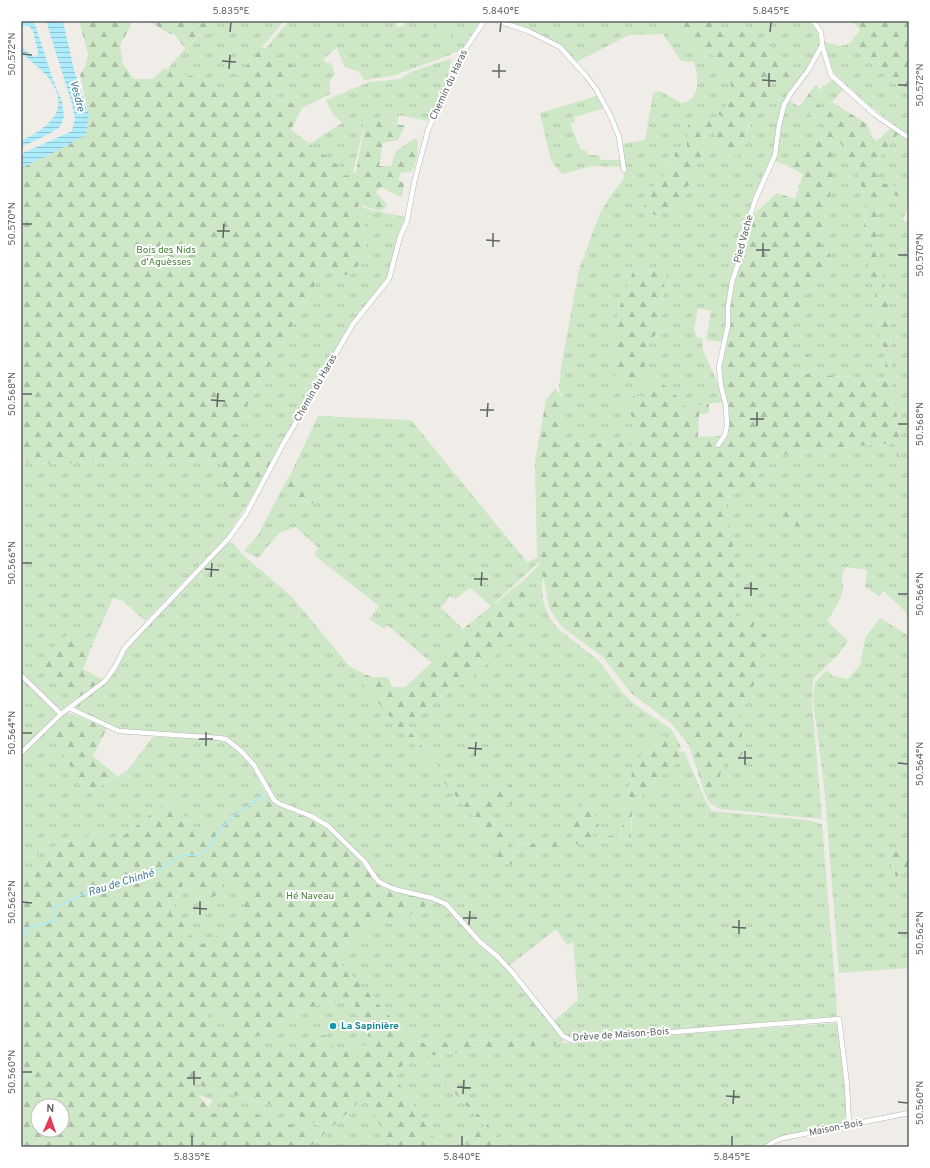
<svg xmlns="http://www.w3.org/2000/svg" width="930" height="1168" viewBox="0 0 930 1168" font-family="Overpass,sans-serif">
  <defs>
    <pattern id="grass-tufts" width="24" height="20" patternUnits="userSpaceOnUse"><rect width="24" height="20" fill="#cee7c6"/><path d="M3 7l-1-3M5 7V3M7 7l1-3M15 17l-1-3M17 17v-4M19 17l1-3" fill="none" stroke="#aabfa5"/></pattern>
    <pattern id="forest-firs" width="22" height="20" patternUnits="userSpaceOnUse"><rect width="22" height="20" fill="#cee7c6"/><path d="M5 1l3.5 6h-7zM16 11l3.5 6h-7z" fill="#aabfa5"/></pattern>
    <pattern id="water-rules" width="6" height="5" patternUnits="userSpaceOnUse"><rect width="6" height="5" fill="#adecfc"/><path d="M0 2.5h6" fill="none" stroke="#90c3d0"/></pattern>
  </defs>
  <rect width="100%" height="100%" fill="#f0ede8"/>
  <g fill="url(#grass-tufts)" fill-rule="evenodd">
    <path d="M188 21H284L238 76 227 102 224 103C217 100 215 89 208 84 195 76 181 73 168 69 184 49 195 37 217 23L207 22 192 26Z"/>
    <path d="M289 21H395L398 28 410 21H435L450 55 392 76 364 80 358 71 345 67 337 48 323 59 326 63H331L335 74C329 80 329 85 330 94L302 108 286 100 283 102 275 98 293 65 265 49Z"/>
    <polygon points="455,21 480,21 462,49 452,54 450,29"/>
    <path d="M506 21H668L687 39 714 56 719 66 728 72 731 86 725 109 718 111 724 118 721 124 701 118 687 131V148L674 165 669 167 663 181 652 187 643 210 683 208 686 187 693 183 695 175 693 166C706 159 703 145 703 132L710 130 743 141 756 113 765 106 771 81 778 79 793 88 784 102 779 116 774 153 747 219 743 241 730 280 723 342 706 340 711 311 698 308 694 329 697 337 702 338 703 350 721 391 723 402 686 407 674 392 647 387 645 397 634 396 623 399 638 428 637 444 634 447 620 441 588 444 578 439 573 446 562 449 559 447V432L563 415 562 397 559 388 561 367 579 269 600 213 611 195 623 180 625 169 623 144 645 140 653 93 660 91 682 103C702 98 698 77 694 62L681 61 663 34 629 35 576 62 558 43ZM634 269 666 272 658 332 646 345 612 350 618 311Z"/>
    <polygon points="716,21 739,21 739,22 729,35 716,27"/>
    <polygon points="747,21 810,22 816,29 821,41 804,73 787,61 744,25"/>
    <polygon points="824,42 840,46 849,44 857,49 880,71 909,94 909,136 864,101 834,73 830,67"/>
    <polygon points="452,59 446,85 428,121 399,115 397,124 366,117 350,185 339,166 309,144 342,123 332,113 326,100 369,82 400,79 411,72 446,60"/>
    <polygon points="833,79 844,89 832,102 823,110 817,103 820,89"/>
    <polygon points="597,96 605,108 574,117 575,122 570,123 580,149 586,151 588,155 599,155 601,160 621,160 622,167 592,166 562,174 551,161 540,113"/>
    <path d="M789 100 823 123 825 128 812 146 786 165 775 161C779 141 778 117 789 100Z"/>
    <polygon points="899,133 909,141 909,189 878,182 876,162"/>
    <path d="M837 140 844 146 845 154 856 163 865 204 864 226 872 240 877 237 878 199 893 195 909 199V205L903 219 909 224V618L906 616 907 613 883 591 879 596 865 587 867 570 846 567C839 578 843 578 843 589 842 598 832 613 827 621L848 641 838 655 813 679 812 702 822 819 721 809 711 804 706 797 718 783 724 762 730 756 744 752 742 745V731L739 716 743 700 754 633V619L736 616 733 540 725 511 727 495 740 489 754 479 779 455 826 449 895 443 898 461 903 450 891 381 890 316 881 266 869 279 874 288 878 314 879 332 885 355 886 380 781 372V357H803L805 352 784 345 798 310 806 298 807 286 812 281 821 277 828 269 830 254 823 249 818 238 824 228V217L832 188V146Z"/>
    <polygon points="359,201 363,208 405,217 387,279 350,326 275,457 232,432 325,267 341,276 354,273 365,253 366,230 358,209"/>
    <polygon points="318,416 411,420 527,562 537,558 539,562 491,606 470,588 455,599 450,596 441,608 463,629 461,636 432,663 387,625 384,629 369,619 379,606 314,555 318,548 296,527 279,533 258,558 244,551 258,535 282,489 311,504 314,491 291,473"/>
    <polygon points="21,440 25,462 29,464 220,460 243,499 256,490 228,535 145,621 123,601 113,598 92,646 68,634 61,679 72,702 61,710 21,673"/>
    <path d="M230 542 234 544 243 555 291 596 308 616 493 841 500 863 511 864 512 854 566 845 631 839 633 805 644 793 657 783 658 776 680 757V752L684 751 706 802 712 811 807 820 822 824 837 1009 836 1016 825 1018 661 1032 569 1037 563 1034 554 1021 578 1000 573 942 567 945 556 929 509 966 479 939 450 904 439 901 446 907 503 964 561 1036 446 1042 431 1045 412 1040 333 955 368 927 381 921 393 923 407 918 412 913 436 901C418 897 397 896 380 886 373 881 370 874 365 867 354 853 336 834 321 824 304 814 284 813 269 798 258 771 252 753 226 737L120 730 81 712 75 707 107 682 126 650 134 640 215 556Z"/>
    <polygon points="540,564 542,568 544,576 542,585 543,601 549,617 557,628 599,661 622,692 634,704 671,729 682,748 679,749 675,742 632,772 621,834 598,838 591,836 599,825 588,799 577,837 510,847 488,813 510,784 468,803 404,724 473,676 513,615 534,590 524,580"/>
    <polygon points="880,618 909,636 909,847 888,855 896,877 909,870 909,968 839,973 824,785 813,700 815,682 827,670 832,676 848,679 860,665 865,638"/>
    <polygon points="21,678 58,715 21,750"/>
    <polygon points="50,727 85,795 127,771 153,737 214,739 227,743 242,755 252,767 266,793 246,804 234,814 204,829 201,827 195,828 170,799 123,836 106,839 92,834 21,857 21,756"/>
    <polygon points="45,850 52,853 42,869 21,880 21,859"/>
    <polygon points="224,873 235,880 244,896 244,913 237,925 198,946 182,922 174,905 183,884 194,885 200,890"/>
    <polygon points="351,1000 366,1024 370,1044 361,1047 337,1051 331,1045 316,1038 305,1052 294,1053 283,1048 261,1046 254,1038 293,1013 315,1006"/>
    <polygon points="210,1010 226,1015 228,1030 221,1036 216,1033 207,1018"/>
    <path d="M835 1023 839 1026 847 1102C847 1113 846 1120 837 1127L776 1138 764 1147H508L469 1104 428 1062 425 1056 564 1043Z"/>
    <polygon points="420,1055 485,1126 463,1140 467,1144 465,1147 440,1147 392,1072"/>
    <polygon points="191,1083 279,1107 322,1127 314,1134 291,1124 266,1119 253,1112 214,1114 208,1107 213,1100 198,1095 189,1084"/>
    <polygon points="364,1090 367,1090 367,1099 392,1147 364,1147 355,1145 348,1147 310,1147 356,1105"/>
  </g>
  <g fill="url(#forest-firs)" fill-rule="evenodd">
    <path d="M79 21H132L130 27 120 45 123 64 134 79H153L164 68C179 73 199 75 211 87 216 91 218 98 222 103L227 102 238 76 262 47 293 65 275 98 283 102 286 100 302 108 291 130 339 166 345 176 356 172 366 117 405 126 398 140 383 143 379 166H391L396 151 409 142 415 139 418 141C418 152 417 163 411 172L401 173 398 179 404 184 403 193 401 197 381 187 376 192 387 205 381 211 361 205 359 203 358 209 366 230 365 253 354 273 341 276 325 267 232 432 275 457 256 490 243 499 226 495 220 460 29 464 25 462 21 440V168L51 154 86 135 89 115 80 75 86 64 88 54Z"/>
    <polygon points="149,21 188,21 192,26 207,22 218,23 209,34 200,34 185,48 174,34 168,33"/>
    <path d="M668 21H701L702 22 704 21H716V27L729 35 739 21H747L744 25 787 61 804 73 793 88 778 79 771 81 765 106 756 113 748 128 738 157 715 148V133L710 130 703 132C703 145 706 159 694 166L695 175 693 183 686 187 683 208 679 212 673 208 665 209 660 217 643 210C647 200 650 182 663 181L664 171 674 165 675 152 682 153 687 148V131L689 121 697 120 701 118 721 123 724 118 718 114V110L725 108 731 86 728 72 719 66 714 56 687 39Z"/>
    <polygon points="852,21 907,21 909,22 909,94 880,71 857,49 849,44 860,30"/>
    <path d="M815 85 820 89 817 103 823 109 832 102 867 124 872 137 877 141 891 128 899 133 876 162 878 182 909 189V199L893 195 878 200 877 237 872 240 864 226 865 204 856 163 845 154 844 146 837 141 832 146V188L824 217V228L818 238 823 249 830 254 828 269 821 277 812 281 807 286 806 298 798 310 789 340 785 345 805 352 809 356 803 357H781V372L886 380 885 355 879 332 878 314 874 288 869 279 868 255 878 249 890 316 891 381 903 450 898 462 895 443 826 449 779 455 754 479 758 496 747 498 740 489 727 495 725 511 733 540 736 616 754 619V633L767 634 751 695 743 700 739 716 742 731V745L744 752 740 757 730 756 724 762 718 783 706 797 689 745 672 724 631 693 602 656 562 627 549 608 542 569 537 558 535 461 546 400 555 388 562 397 563 415 559 432V447L562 449 573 446 578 439 588 444 620 441 634 447 637 444 638 428 623 399 634 396 645 397 647 387 652 378C668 386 676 394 686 407L709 404V413L699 414 698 437 724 436 727 410 721 364 729 328 733 285 745 254 754 214 777 193 795 199 803 174 786 165 812 146 825 128 823 123 799 106 803 102Z"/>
    <polygon points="634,269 666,272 658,332 646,345 644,377 635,380 616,383 612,350 618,311"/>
    <polygon points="291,473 314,491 319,501 311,504 282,489"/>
    <polygon points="782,505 810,519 813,527 803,529 776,517"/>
    <path d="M524 580 534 590 513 615 516 637 473 676 404 724 468 803 510 784 515 802 488 813 510 847 577 837 571 817 588 799 599 825 592 836 598 838 621 834 632 772 644 749 664 735 675 742 680 752V757L669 773 658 776 657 783 653 791C628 796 632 819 631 839L566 845 512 854V864L500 863 493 841 348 666 371 677H388L392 687H405L461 636 463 629Z"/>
    <polygon points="68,634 92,646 83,669 103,680 72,702 61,679 46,676 44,655"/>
    <polygon points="67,712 107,728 93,756 117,776 85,795 50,727"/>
    <path d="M266 793C280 814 308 814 328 829 341 839 353 853 364 866 370 873 373 882 381 887 399 896 418 896 437 901L412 913 407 918 393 923 381 921 368 927 333 955 412 1040 431 1045 446 1042 561 1036 564 1043 425 1056 428 1062 469 1104 508 1147H465L467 1144 463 1141 485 1126 420 1055 392 1072 440 1147H392L366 1099 367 1090H364L356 1105 310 1147H21V880L42 869 52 853 45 850 21 859V857L92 834 106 839 123 836 170 799 195 828 201 827 204 829 234 814 246 804ZM224 873 235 880 243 896 244 913 237 925 198 946 182 922 174 905 183 884 194 885 200 890 194 899 203 902 221 893ZM351 1000 366 1024 370 1044 361 1047 337 1051 324 1035 316 1038 305 1052 294 1053 283 1048 261 1046 254 1038 293 1013 315 1006ZM210 1010 226 1015 228 1030 220 1035 216 1033 207 1018ZM191 1083 279 1107 322 1127 314 1134 291 1124 266 1119 253 1112 224 1102 214 1114 189 1084ZM38 1106H62V1130H38Z"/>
    <polygon points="909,847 909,870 896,877 888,854"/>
  </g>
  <polygon fill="#cee7c6" points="435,21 455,21 450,29 452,54 450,55"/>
  <g fill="url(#water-rules)">
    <path d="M22 21H34L52 77 62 102 64 117 60 127 47 135 21 147V141C42 130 68 116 55 88 53 86 52 82 50 80 43 70 30 61 21 52V46L32 56 36 57 38 55V52L33 31 29 26H25L21 27Z"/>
    <polygon points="46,21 63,21 74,70 89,115 86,135 51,154 21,168 21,154 72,131 75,119 72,104"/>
  </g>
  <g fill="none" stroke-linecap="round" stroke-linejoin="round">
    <polyline stroke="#adecfc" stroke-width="1.5" points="21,938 29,927 56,921 53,908 90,891 123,882 136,882 152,875 182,855 198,855 207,849 226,823 247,806 265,795"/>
    <g stroke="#b3b7b9" stroke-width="5.5">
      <g id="street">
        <polyline points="498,21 528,31 560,47 586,76 596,89 611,117 619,137 624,170"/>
        <polyline points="813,21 821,32 822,45 831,75 874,114 909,138"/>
        <polyline points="718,445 725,435 727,425 726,406 721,386 719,367 728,325 728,307 732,282 743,249 750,216 756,198 775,155 779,125 784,105 791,93 809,69 822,45"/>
        <polyline points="21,675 61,714"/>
        <polyline points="69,708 119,731 219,738 226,739 241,751 254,765 274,800 280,804 311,816 328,826 364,861 377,880 381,883 394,889 432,898 446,904 480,942 497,956 512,972 563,1036 571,1040 839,1019 847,1085 849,1125"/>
        <polyline points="21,753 61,714 105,681 115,667 124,649 132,640 229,538 246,514 282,446 353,324 389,279 400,237 407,221 414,183 428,130 460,57 484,21"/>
        <polyline points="766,1147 775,1141 783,1138 909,1113"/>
      </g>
    </g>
    <use href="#street" stroke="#fff" stroke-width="4.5"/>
  </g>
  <path fill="none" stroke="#5f6567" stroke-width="1.5" d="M230 32 231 22M500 32 501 22M770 32 771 22M22 54 32 55M222 61 236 62M229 69 230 55M492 71H506M499 78V64M762 80 776 81M898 85H908M769 87V73M22 224H32M217 231H230M223 238 224 224M486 240 500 241M493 247V233M756 250H770M898 255H908M763 257V243M22 394H32M211 400 225 401M217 407 218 393M480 410H494M487 417 488 403M750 419H764M898 424H908M757 426V412M22 563H32M205 569 219 570M211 577 212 563M474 579H488M481 586 482 572M744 588 758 589M898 594H908M751 596V582M22 733H32M199 739H213M206 746V732M468 748 482 749M475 756 476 742M738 758H752M898 763 908 764M745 765V751M22 902 32 903M193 908 207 909M200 915V901M463 918H477M469 925 470 911M732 927 746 928M898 933H908M739 934V920M22 1072H32M187 1078H201M194 1085V1071M457 1087 471 1088M463 1094 464 1080M726 1096 740 1097M898 1102 908 1103M733 1104 734 1090M192 1146V1136M462 1146V1136M732 1146V1136"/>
  <circle fill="#0f9aa8" stroke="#fff" stroke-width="1.5" cx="333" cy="1026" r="4"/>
  <g text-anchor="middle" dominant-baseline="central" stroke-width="4" stroke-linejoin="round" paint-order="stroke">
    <g font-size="10" fill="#5f6567" stroke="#fff">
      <text transform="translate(449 85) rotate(-65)">Chemin du Haras</text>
      <text transform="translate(744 239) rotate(-75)">Pied Vache</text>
      <text transform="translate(316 388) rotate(-60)">Chemin du Haras</text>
      <text transform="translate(621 1035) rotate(-4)">Drève de Maison-Bois</text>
      <text transform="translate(836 1128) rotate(-11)">Maison-Bois</text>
    </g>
    <g font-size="10" fill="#478439" stroke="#fff">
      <text x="166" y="250">Bois des Nids<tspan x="166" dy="12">d'Aguèsses</tspan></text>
      <text x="310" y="896">Hé Naveau</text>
    </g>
    <g font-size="10" font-weight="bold" fill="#0d838f" stroke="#fff" text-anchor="start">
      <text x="341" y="1026">La Sapinière</text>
    </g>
    <g font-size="11" font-style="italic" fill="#3f7d94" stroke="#fff">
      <text transform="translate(77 96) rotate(75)">Vesdre</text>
      <text transform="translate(121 883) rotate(-17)">Rau de Chinhé</text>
    </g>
  </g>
  <rect width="930" height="1168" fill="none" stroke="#ffffff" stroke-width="44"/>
  <g transform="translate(50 1118) rotate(2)"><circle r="19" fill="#ffffff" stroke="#bfc1c2"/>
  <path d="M0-3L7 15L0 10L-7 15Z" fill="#e33b57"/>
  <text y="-6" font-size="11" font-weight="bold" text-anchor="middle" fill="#5f6567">N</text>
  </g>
  <rect x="22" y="22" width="886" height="1124" fill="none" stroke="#5f6567" stroke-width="1.5"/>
  <g font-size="10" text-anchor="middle" fill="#5f6567">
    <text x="231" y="14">5.835°E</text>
    <text x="501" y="14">5.840°E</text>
    <text x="771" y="14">5.845°E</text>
    <text transform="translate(11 54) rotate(-90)" y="4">50.572°N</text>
    <text transform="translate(919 85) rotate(-90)" y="4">50.572°N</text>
    <text transform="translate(11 224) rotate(-90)" y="4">50.570°N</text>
    <text transform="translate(919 255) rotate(-90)" y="4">50.570°N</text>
    <text transform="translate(11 394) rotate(-90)" y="4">50.568°N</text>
    <text transform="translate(919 424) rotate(-90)" y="4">50.568°N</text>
    <text transform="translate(11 563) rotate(-90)" y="4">50.566°N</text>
    <text transform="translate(919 594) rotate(-90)" y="4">50.566°N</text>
    <text transform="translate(11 733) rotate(-90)" y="4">50.564°N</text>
    <text transform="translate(919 764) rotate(-90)" y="4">50.564°N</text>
    <text transform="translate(11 902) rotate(-90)" y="4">50.562°N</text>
    <text transform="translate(919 933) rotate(-90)" y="4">50.562°N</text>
    <text transform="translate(11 1072) rotate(-90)" y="4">50.560°N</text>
    <text transform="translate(919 1103) rotate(-90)" y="4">50.560°N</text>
    <text x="192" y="1160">5.835°E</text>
    <text x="462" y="1160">5.840°E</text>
    <text x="732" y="1160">5.845°E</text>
  </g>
</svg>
